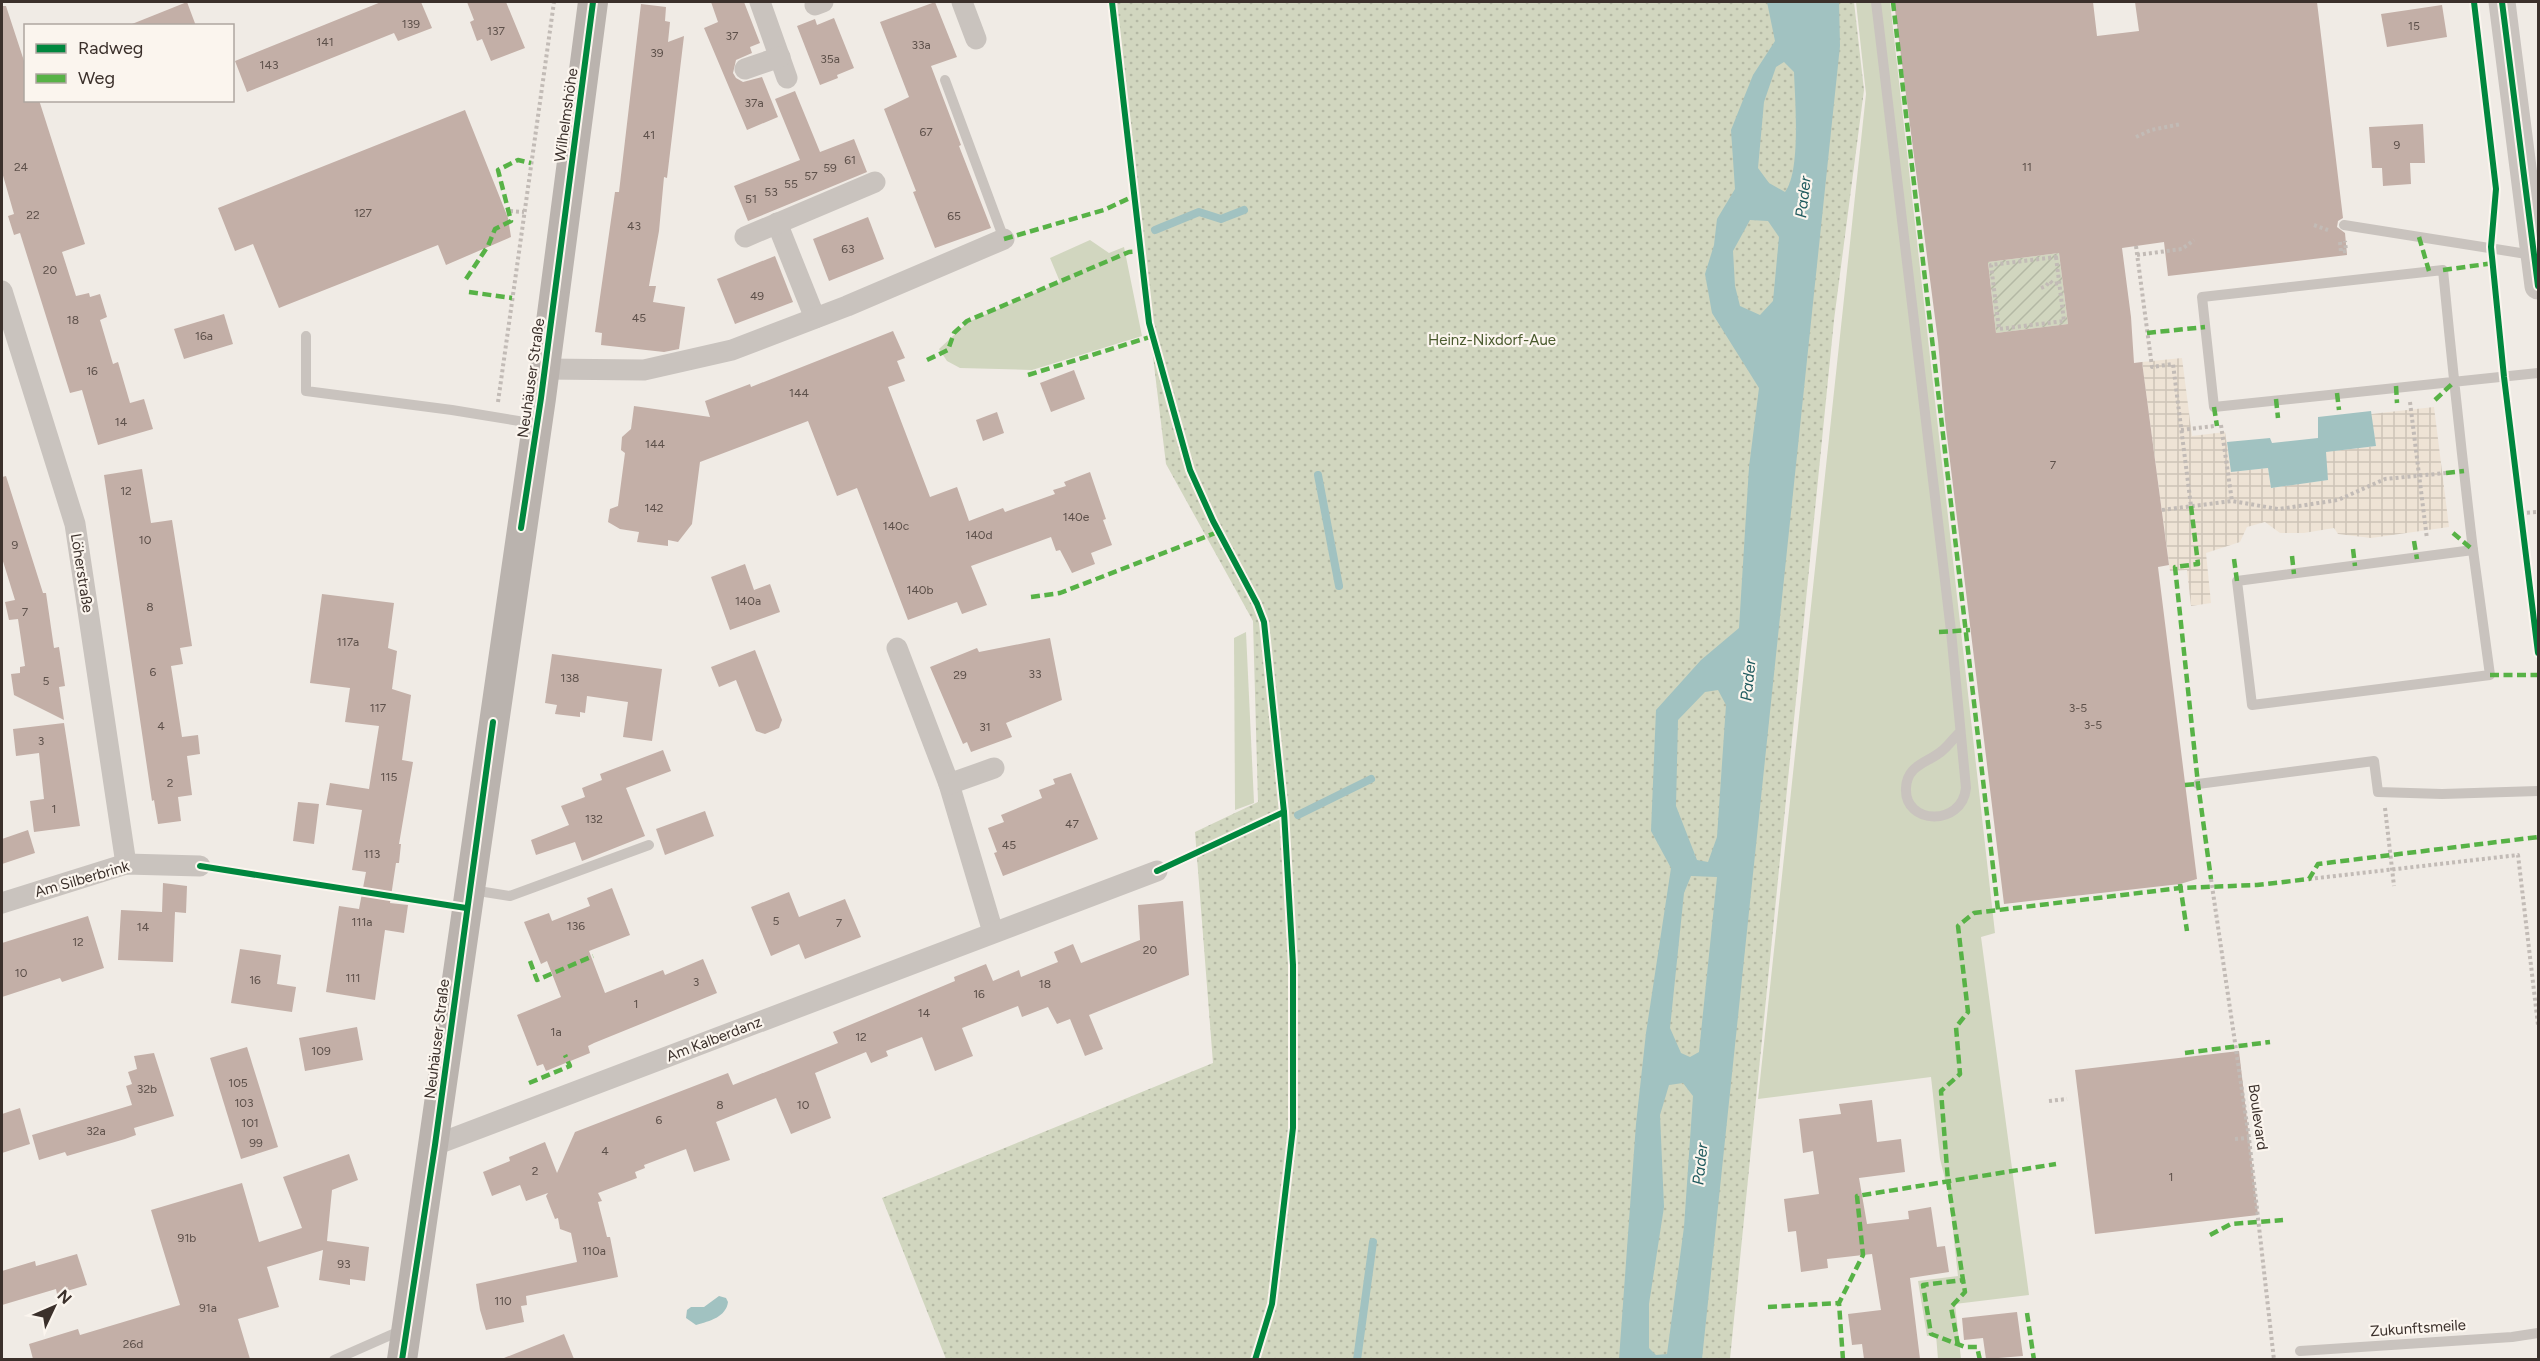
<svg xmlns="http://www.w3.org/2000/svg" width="2540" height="1361" viewBox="0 0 2540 1361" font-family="Figtree,sans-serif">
  <defs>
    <pattern id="park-dots" width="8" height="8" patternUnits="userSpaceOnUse" patternTransform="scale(1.5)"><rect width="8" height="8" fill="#d1d6bf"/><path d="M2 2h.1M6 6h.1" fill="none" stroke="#b4b8a4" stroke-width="1.8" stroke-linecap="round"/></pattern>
    <pattern id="garden-furrows" width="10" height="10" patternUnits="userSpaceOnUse" patternTransform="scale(1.5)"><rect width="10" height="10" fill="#d1d6bf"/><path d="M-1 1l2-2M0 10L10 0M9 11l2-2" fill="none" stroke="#b4b8a4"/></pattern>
    <pattern id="plaza-grid" width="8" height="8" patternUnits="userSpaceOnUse" patternTransform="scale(1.5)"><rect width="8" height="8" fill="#eee3d5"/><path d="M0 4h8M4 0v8" fill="none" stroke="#cdc3b7"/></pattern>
  </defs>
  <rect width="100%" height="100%" fill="#f0ebe5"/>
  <g fill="#d1d6bf">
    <polygon points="1856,2 1890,2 1995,933 1981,937 2029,1295 1955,1304 1961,1359 1938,1359 1936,1335 1927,1336 1918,1281 1958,1276 1949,1195 1940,1159 1931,1077 1758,1099 1866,94"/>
    <polygon points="1090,240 1109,253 1124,247 1142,336 1032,370 960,368 947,361 939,349 968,322 1060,282 1050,258"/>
    <polygon points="1246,632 1254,803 1235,810 1234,638"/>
  </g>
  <polygon fill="url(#park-dots)" points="1110,2 1854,2 1864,90 1834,320 1730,1359 946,1359 882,1198 1213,1063 1195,832 1258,802 1253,621 1166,464"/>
  <polygon fill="url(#garden-furrows)" points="2059,253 2068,324 1996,333 1988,262"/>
  <polygon fill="url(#plaza-grid)" points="2182,358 2192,436 2225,432 2231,472 2268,468 2271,488 2327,480 2325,452 2376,446 2371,414 2434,407 2449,527 2371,538 2338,534 2334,528 2304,533 2280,533 2265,522 2247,527 2240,542 2206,553 2211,603 2191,606 2187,570 2170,571 2142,362"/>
  <g fill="#a1c2c1" fill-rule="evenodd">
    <path d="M1767 2H1839L1840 46 1702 1359H1619L1636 1124 1646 1033 1671 868 1651 831 1656 710 1701 660 1739 628 1749 467 1759 388 1712 313 1705 274 1714 245 1717 219 1735 189 1731 130 1753 75 1775 41ZM1784 62 1794 72C1795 99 1801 172 1785 192L1769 183 1758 168 1764 102 1776 67ZM1750 220 1768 221 1779 237 1773 301 1760 315 1740 306 1735 286 1733 251ZM1718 690 1726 705 1717 837 1708 862 1697 860 1676 806 1678 720 1705 692ZM1691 876 1717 877 1699 1052 1690 1057 1681 1053 1670 1028 1684 893ZM1683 1083 1693 1096 1684 1227 1667 1354 1656 1355 1649 1348V1304L1664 1207 1660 1115 1669 1085Z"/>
    <polygon points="2371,411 2376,446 2326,452 2328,480 2271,488 2268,468 2231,472 2227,442 2270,438 2272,443 2318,438 2318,417"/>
    <path d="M719 1296 726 1298 728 1302C726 1317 710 1321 696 1325L686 1318 687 1310 691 1307H704Z"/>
  </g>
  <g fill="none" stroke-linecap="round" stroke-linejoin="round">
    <g stroke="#a1c2c1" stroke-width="8">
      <polyline points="1155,230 1199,212 1221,219 1244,210"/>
      <polyline points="1318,475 1339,586"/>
      <polyline points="1298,815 1371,779"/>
      <polyline points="1357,1360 1373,1242"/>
    </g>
  </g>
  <g fill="#c3afa7" fill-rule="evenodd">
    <polygon points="187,2 196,26 132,26 132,24"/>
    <polygon points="381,2 421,2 432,28 398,41 394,33 247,92 235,61"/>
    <polygon points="467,2 506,2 525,48 491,61 482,39 477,41 470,22 474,20"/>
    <polygon points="711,2 744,2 760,43 750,47 752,53 736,60 733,73 736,78 743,82 762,77 778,117 747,130 704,28 718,22"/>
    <polygon points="935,2 957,57 931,66 961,145 959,146 991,228 935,248 913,192 916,191 884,109 909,97 880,22"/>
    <path d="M1894 2H2093L2097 36 2139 31 2135 2H2317L2343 218 2338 221 2337 227 2345 233 2347 255 2168 276 2164 242 2122 248 2131 317 2134 363 2142 362 2169 565 2158 567 2197 879 2180 884 2004 904 1945 420 1938 341ZM2059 253 2068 324 1996 333 1988 262Z"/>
    <polygon points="641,4 666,7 665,21 670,22 668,42 684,36 667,178 664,177 659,231 649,286 656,286 653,302 685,307 679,349 664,352 601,345 602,333 595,332 615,192 619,192"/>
    <polygon points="2442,5 2447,37 2387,47 2381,14"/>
    <polygon points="2,6 6,6 26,67 26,100 39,100 85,244 62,252 76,296 89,293 90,297 100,294 107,317 100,320 113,364 118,362 130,403 144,399 153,429 98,445 82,390 70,393 20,233 14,235 8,216 14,214 2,172"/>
    <polygon points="834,18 854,68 837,75 838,78 820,85 797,26 815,19 817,25"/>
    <polygon points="795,91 820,152 854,139 867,172 748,221 734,186 800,160 775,99"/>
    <polygon points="465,110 508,218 511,237 446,265 438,245 279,308 253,244 235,251 218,208"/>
    <polygon points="2423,124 2425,163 2410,163 2411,184 2383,186 2382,168 2372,168 2369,127"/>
    <polygon points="868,217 884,259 829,281 813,239"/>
    <polygon points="775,256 793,302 735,324 717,279"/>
    <polygon points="224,314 233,344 184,359 174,329"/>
    <polygon points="893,331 905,358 897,361 905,381 888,387 930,497 957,487 969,521 1003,508 1005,512 1055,494 1053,490 1066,486 1064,482 1090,472 1106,519 1103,520 1112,545 1091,553 1095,564 1072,573 1060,550 1056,551 1051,537 971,566 987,605 962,614 957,602 908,620 857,488 837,496 808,421 700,462 692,524 678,542 668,540 668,546 637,542 639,532 620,529 608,522 610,509 618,506 625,453 621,450 622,437 631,429 634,406 710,417 705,401 750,384 751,387"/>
    <polygon points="1074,370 1085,399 1051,412 1040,383"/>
    <polygon points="997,412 1004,433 983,441 976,420"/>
    <polygon points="142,469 151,523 172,520 192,646 180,648 183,664 171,666 182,737 198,735 200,754 187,756 192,795 178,797 181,821 158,824 154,800 152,801 104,475"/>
    <polygon points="6,476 43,593 46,593 54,648 59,647 65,686 59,687 64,720 14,695 11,674 20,673 20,667 25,666 18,619 9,620 5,602 15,600 2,558 2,477"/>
    <polygon points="745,564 754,590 770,584 780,612 730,630 711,577"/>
    <polygon points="322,594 394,603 388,648 397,651 392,689 411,695 402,760 413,762 399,844 401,844 399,863 396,863 390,903 408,905 404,933 385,930 375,1000 326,992 339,906 359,909 366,872 352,870 362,810 326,805 330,783 369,789 379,726 345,722 350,688 310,683"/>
    <polygon points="1050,638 1062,700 1006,723 1012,737 971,752 967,742 963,744 930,667 977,648 979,652"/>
    <polygon points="755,650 782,720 779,728 765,734 756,731 736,680 719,687 711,667"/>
    <polygon points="552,654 662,669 652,741 623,737 628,702 587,696 585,713 580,712 580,717 555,714 557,705 545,703"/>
    <polygon points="64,723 80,826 34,832 30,801 44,799 39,753 16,756 13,729"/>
    <polygon points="663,750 671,771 626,788 645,836 582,861 575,842 536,855 531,840 569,825 561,806 585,797 582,788 602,780 600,774"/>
    <polygon points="1071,773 1098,839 1003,876 994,853 997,852 988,828 1004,822 1001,815 1042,798 1039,790 1055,784 1053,779"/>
    <polygon points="298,802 319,804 314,844 293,841"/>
    <polygon points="705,811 714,836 665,855 656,829"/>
    <polygon points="28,830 35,853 2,864 2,839"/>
    <polygon points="163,883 187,886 186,913 175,912 173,962 118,960 121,910 162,912"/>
    <polygon points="612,888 630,935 589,951 605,993 663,970 665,975 703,959 717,993 594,1043 588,1046 590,1053 546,1071 543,1064 537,1066 517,1015 561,997 547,961 541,964 524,922 549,913 552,921 590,906 587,898"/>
    <polygon points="789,892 799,917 845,899 861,937 805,959 799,944 771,956 751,907"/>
    <polygon points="1183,901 1189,975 1089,1015 1103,1049 1085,1056 1070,1019 1057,1024 1048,1007 1022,1017 1018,1006 962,1028 973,1056 935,1071 922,1037 886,1051 888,1056 871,1063 866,1052 815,1073 831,1118 791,1134 776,1098 716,1122 730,1160 694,1172 686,1149 644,1165 645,1168 635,1172 637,1178 598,1193 602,1201 598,1202 607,1237 610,1237 618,1277 526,1296 527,1305 521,1306 524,1322 486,1330 480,1310 476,1284 577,1262 571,1233 560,1229 558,1218 555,1219 546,1196 548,1193 526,1201 520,1185 492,1196 483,1172 510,1161 509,1157 545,1142 557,1173 575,1132 728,1073 733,1085 838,1043 833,1032 955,981 954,977 986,964 993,981 1019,970 1021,977 1058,962 1054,952 1073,944 1081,963 1140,940 1138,905"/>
    <polygon points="88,916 104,968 62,982 60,978 2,997 2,943"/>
    <polygon points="240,949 281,955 277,984 296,987 292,1012 231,1003"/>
    <polygon points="357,1027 363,1060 305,1071 299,1038"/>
    <polygon points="247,1047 278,1147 241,1159 210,1058"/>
    <polygon points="2239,1051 2258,1215 2095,1234 2075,1070"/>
    <polygon points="154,1053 174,1116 134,1128 136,1135 125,1139 67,1156 65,1152 39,1160 32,1135 132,1105 126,1086 132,1084 128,1072 137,1069 134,1056"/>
    <polygon points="1872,1100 1877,1142 1901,1139 1905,1172 1859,1178 1867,1224 1909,1219 1908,1211 1931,1207 1937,1247 1945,1246 1949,1272 1910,1278 1920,1359 1864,1359 1862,1344 1852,1345 1848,1314 1881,1310 1872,1254 1827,1259 1828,1268 1801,1272 1796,1231 1788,1232 1784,1199 1819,1194 1813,1151 1803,1153 1799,1119 1841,1114 1839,1104"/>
    <polygon points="20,1108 30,1144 2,1153 2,1114"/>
    <polygon points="349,1154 358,1180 332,1190 327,1241 369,1247 365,1281 350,1279 350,1285 319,1280 323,1250 267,1267 279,1307 238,1319 250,1359 33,1359 29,1344 78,1329 80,1335 180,1305 151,1210 242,1183 259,1242 302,1228 283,1177"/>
    <polygon points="77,1254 87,1285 57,1294 56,1289 2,1305 2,1271 35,1261 36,1266"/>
    <polygon points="2017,1312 2023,1356 1986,1359 1983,1338 1964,1340 1962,1318"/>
    <polygon points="564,1334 574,1359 504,1359 504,1358"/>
  </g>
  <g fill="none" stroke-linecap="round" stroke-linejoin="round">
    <g stroke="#c2bbb6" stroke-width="4" stroke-dasharray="3 3" stroke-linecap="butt">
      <polyline points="2136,137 2151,130 2181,124"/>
      <polyline points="510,211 524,212"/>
      <polyline points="2314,225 2328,230"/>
      <polyline points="2340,242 2341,252 2346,251 2345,241"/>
      <polyline points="2136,246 2152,367 2173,364 2191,506"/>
      <polyline points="2137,255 2182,249 2194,240"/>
      <polygon points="2056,257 2064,321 1999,329 1991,265"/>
      <polyline points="2041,288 2046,286 2050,281 2053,284 2059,283"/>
      <polyline points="498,402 554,2"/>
      <polyline points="2410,402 2427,539"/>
      <polyline points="2221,425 2232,501"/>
      <polyline points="2181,430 2214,426"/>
      <polyline points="2162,510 2232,501 2278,509 2286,508 2338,500 2385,479 2446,473"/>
      <polyline points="2521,513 2538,512"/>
      <polyline points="2385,808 2394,886"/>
      <polyline points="2211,879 2249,1138 2274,1360"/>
      <polyline points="2309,879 2518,855 2538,1025"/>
      <polyline points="2049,1101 2067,1099"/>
      <polyline points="2235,1139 2249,1138"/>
    </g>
    <g stroke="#c9c3be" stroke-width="10">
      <path d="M1876 2 1951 631 1966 788C1962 827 1904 825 1906 788 1907 764 1929 763 1943 750 1949 745 1953 739 1959 733"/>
      <polyline points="945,80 1004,239"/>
      <polyline points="2344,225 2533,255"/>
      <polyline points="306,336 306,391 452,410 537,424"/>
      <path d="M2473 550C2462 457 2452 363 2443 270L2202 297 2214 407C2322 395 2430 384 2538 373"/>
      <polygon points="2473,550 2490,675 2252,705 2237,581"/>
      <polyline points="2198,784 2374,761 2378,792 2442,794 2538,791"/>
      <polyline points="472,890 510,896 649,845"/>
      <polyline points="2300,1351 2512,1337 2538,1333"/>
      <polyline points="334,1360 402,1330"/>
    </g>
    <g stroke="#c9c3be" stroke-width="21">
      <polyline points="760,2 787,78"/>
      <polyline points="962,2 976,39"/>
      <polyline points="815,5 823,2"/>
      <polyline points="745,69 780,57"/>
      <polyline points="777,223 815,318"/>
      <polyline points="745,237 875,182"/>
      <polyline points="2,291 75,524 126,864"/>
      <polyline points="545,369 644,370 732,350 847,306 1004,239"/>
      <polyline points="897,648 949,784 993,932"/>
      <polyline points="949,784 994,768"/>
      <polyline points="2,903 126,864 200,866"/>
      <polyline points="435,1145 1157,871"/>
    </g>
    <polyline stroke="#c9c3be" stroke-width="27" points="2502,2 2538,286"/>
    <polyline stroke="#bab3ae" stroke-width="30" points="402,1360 541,398 593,2"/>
    <g stroke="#57b246" stroke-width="4.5" stroke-dasharray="9 4.5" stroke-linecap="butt">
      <polyline points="1893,2 1998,910"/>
      <polyline points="2419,237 2429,271"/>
      <polyline points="1004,239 1104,210 1134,196"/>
      <polyline points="2443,270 2494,263"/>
      <polyline points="466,279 488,246 495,229 511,221 498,170 518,160 531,163"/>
      <polyline points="469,292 512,298"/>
      <polyline points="2147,333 2205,327"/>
      <polyline points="927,360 948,350 954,333 967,321 1129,252 1140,251"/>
      <polyline points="1028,375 1153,336"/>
      <polyline points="2396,386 2397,403"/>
      <polyline points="2337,393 2339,410"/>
      <polyline points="2276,399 2278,418"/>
      <polyline points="2435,400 2454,382"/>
      <polyline points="2214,407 2217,426"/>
      <polyline points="2446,473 2464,471"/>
      <polyline points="2191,506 2198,564 2175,567 2198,784 2211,879"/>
      <polyline points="2453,533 2473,550"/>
      <polyline points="2414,541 2417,559"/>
      <polyline points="2353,549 2355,566"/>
      <polyline points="2292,556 2294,574"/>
      <polyline points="2234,559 2237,581"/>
      <polyline points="1031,597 1060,593 1218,532"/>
      <polyline points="1939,632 1970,630"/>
      <polyline points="2490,675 2538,675"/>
      <polyline points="2185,785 2198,784"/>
      <polyline points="2180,884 2187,931"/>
      <polyline points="530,961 537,980 593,956"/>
      <polyline points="2185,1053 2270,1042"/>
      <polyline points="529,1083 570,1066 565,1055"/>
      <polyline points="2210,1235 2231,1224 2283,1220"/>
      <polyline points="1768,1307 1839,1303"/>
      <polyline points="2027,1313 2034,1360"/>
      <polyline points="1958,1345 1951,1307 1965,1292 1963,1280"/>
      <polyline points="1843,1360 1839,1303 1863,1255 1857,1196 2056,1164"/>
      <polyline points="1980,1360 1977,1347 1965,1347 1931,1334 1923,1285 1963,1280 1948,1181 1941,1091 1960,1074 1956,1027 1968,1012 1958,926 1974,913 2180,888 2257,885 2309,879 2318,864 2538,837"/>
    </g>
    <g stroke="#fbf5ee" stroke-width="10">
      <g id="cycleway">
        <polyline points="1112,2 1149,323 1190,470 1213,521 1257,604 1264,622 1284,812 1293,965 1293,1128 1272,1304 1255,1360"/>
        <polyline points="2474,2 2496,189 2491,247 2504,377 2538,653"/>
        <polyline points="2502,2 2538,286"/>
        <polyline points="521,528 541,398 593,2"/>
        <polyline points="200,866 466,908"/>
        <polyline points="1157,871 1284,812"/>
        <polyline points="402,1360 435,1145 493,722"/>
      </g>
    </g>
    <use href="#cycleway" stroke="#00873e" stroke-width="6"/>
  </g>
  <g text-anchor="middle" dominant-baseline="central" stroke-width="4.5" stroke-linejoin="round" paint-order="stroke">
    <g font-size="12" fill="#5d504a">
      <text x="411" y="24">139</text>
      <text x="2414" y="26">15</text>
      <text x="496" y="31">137</text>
      <text x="732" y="36">37</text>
      <text x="325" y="42">141</text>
      <text x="921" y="45">33a</text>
      <text x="657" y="53">39</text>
      <text x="830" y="59">35a</text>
      <text x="269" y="65">143</text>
      <text x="754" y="103">37a</text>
      <text x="926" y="132">67</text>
      <text x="649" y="135">41</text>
      <text x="2397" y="145">9</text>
      <text x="850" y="160">61</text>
      <text x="21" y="167">24</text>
      <text x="2027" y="167">11</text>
      <text x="830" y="168">59</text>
      <text x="811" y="176">57</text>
      <text x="791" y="184">55</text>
      <text x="771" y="192">53</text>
      <text x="751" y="199">51</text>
      <text x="363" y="213">127</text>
      <text x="33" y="215">22</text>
      <text x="954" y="216">65</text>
      <text x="634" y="226">43</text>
      <text x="848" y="249">63</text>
      <text x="50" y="270">20</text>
      <text x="757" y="296">49</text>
      <text x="639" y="318">45</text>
      <text x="73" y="320">18</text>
      <text x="204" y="336">16a</text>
      <text x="92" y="371">16</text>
      <text x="799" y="393">144</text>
      <text x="121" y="422">14</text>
      <text x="655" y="444">144</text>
      <text x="2053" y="465">7</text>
      <text x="126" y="491">12</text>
      <text x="654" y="508">142</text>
      <text x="1076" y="517">140e</text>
      <text x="896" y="526">140c</text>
      <text x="979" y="535">140d</text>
      <text x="145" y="540">10</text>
      <text x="15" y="545">9</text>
      <text x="920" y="590">140b</text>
      <text x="748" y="601">140a</text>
      <text x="150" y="607">8</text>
      <text x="25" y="612">7</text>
      <text x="348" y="642">117a</text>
      <text x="153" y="672">6</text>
      <text x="1035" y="674">33</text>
      <text x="960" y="675">29</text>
      <text x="570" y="678">138</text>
      <text x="46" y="681">5</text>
      <text x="378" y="708">117</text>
      <text x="2078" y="708">3-5</text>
      <text x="2093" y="725">3-5</text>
      <text x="161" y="726">4</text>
      <text x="985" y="727">31</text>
      <text x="41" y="741">3</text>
      <text x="389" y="777">115</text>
      <text x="170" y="783">2</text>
      <text x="54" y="809">1</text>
      <text x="594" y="819">132</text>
      <text x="1072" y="824">47</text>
      <text x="1009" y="845">45</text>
      <text x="372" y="854">113</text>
      <text x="776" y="921">5</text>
      <text x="362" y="922">111a</text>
      <text x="839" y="923">7</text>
      <text x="576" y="926">136</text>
      <text x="143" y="927">14</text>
      <text x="78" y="942">12</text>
      <text x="1150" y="950">20</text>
      <text x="21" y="973">10</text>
      <text x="353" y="978">111</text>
      <text x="255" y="980">16</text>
      <text x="696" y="982">3</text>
      <text x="1045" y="984">18</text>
      <text x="979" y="994">16</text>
      <text x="636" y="1004">1</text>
      <text x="924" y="1013">14</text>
      <text x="556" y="1032">1a</text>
      <text x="861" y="1037">12</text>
      <text x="321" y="1051">109</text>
      <text x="238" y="1083">105</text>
      <text x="147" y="1089">32b</text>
      <text x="244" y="1103">103</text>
      <text x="720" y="1105">8</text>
      <text x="803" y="1105">10</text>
      <text x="659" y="1120">6</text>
      <text x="250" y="1123">101</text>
      <text x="96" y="1131">32a</text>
      <text x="256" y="1143">99</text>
      <text x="605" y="1151">4</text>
      <text x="535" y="1171">2</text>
      <text x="2171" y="1177">1</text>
      <text x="187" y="1238">91b</text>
      <text x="594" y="1251">110a</text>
      <text x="344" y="1264">93</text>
      <text x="503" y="1301">110</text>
      <text x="208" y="1308">91a</text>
      <text x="133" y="1344">26d</text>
    </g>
    <g font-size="15" fill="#3b302b" stroke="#fbf5ee">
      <text transform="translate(566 115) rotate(-82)">Wilhelmshöhe</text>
      <text transform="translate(531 378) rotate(-82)">Neuhäuser Straße</text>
      <text transform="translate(82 573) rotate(81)">Löherstraße</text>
      <text transform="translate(82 879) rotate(-16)">Am Silberbrink</text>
      <text transform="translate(437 1039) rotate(-83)">Neuhäuser Straße</text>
      <text transform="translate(714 1039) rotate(-21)">Am Kalberdanz</text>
      <text transform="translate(2258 1117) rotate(82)">Boulevard</text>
      <text transform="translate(2418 1328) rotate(-4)">Zukunftsmeile</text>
    </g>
    <g font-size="15" fill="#4a5a2e" stroke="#fbf5ee">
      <text x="1492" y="340">Heinz-Nixdorf-Aue</text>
    </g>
    <g font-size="16" font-style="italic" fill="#1f5a5e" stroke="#fbf5ee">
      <text transform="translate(1803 197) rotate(-83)">Pader</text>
      <text transform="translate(1748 680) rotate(-84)">Pader</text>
      <text transform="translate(1700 1164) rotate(-84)">Pader</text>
    </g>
  </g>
  <rect width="2540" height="1361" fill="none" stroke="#3b302b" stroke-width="6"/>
  <rect x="24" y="24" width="210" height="78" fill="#fbf5ee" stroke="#aea6a0" stroke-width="1.5"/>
  <rect x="36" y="44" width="30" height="9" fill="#00873e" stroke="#aea6a0" stroke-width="1.5"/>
  <text x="78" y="54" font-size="18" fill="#3b302b">Radweg</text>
  <rect x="36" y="74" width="30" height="9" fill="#57b246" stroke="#aea6a0" stroke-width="1.5"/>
  <text x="78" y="84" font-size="18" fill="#3b302b">Weg</text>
  <g transform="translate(54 1307) rotate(46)" stroke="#fbf5ee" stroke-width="4.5" paint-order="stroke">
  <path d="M0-4.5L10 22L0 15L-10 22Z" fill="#3b302b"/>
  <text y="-9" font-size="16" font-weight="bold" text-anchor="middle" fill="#3b302b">N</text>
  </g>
</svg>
